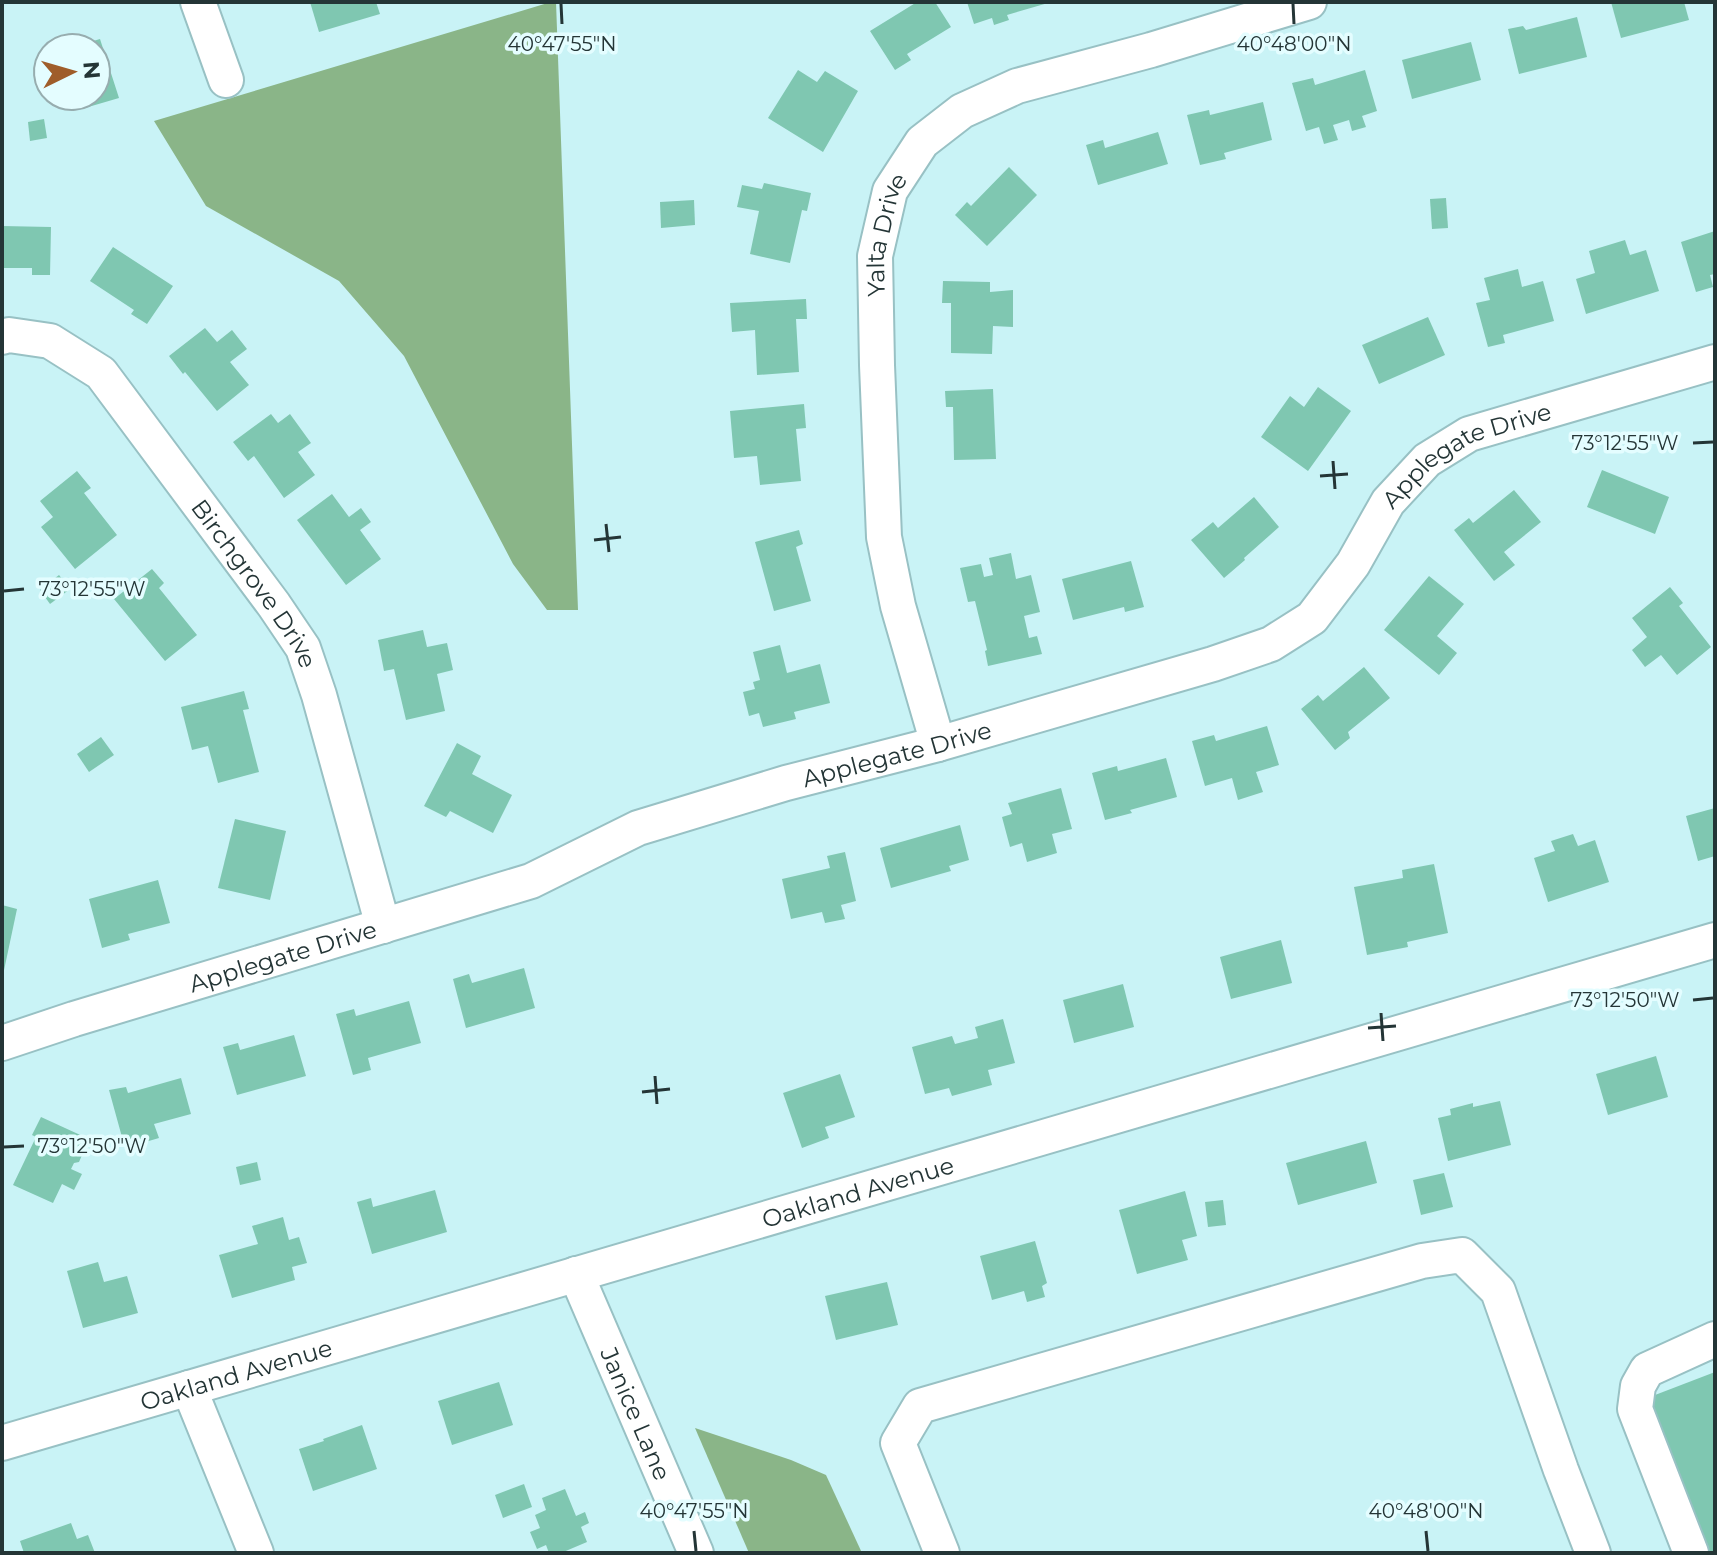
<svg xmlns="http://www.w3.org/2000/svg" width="1717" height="1555" viewBox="0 0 1717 1555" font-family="Montserrat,sans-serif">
  <rect width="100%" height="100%" fill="#c9f3f6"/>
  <g fill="#8ab588">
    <polygon points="551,2 556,2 578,610 547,610 513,564 404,356 339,281 206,206 154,121"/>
    <polygon points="695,1428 791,1460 826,1475 862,1553 749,1553"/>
  </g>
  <g fill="#7fc7b1">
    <polygon points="310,2 376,2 380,14 319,32"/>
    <polygon points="917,2 935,2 951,27 907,54 911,60 895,70 870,31"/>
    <polygon points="967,2 1048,2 1048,3 1007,15 1009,20 994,25 992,18 974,24"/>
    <polygon points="1611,2 1684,2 1689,20 1621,38"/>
    <polygon points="1577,17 1587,57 1519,74 1508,29 1523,26 1526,30"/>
    <polygon points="100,39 119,98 78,110 73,96 96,96 96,48 73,47"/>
    <polygon points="1471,42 1481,80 1412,99 1402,60"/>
    <polygon points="798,70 817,82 825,71 858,91 823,152 768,118"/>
    <polygon points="1365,70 1377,111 1362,116 1366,127 1352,131 1349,120 1333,125 1338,140 1324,144 1319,127 1306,131 1292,83 1313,78 1315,85"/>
    <polygon points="1263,102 1272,140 1224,153 1226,159 1200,165 1187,115 1209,110 1210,115"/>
    <polygon points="44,119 47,138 30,141 28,122"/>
    <polygon points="1158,132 1168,164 1098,185 1086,145 1103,140 1105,148"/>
    <polygon points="1009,167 1037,195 987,246 955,215 967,202 971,206"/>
    <polygon points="764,183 811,193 807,211 802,210 790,263 750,254 759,211 737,207 742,185 762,189"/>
    <polygon points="1446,198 1448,228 1432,229 1430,199"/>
    <polygon points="694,200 695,225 661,228 660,202"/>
    <polygon points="2,226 51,227 50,275 32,275 32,268 2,268"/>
    <polygon points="1715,231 1715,274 1710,275 1713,287 1696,292 1681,242"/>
    <polygon points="1625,240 1630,255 1646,250 1659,291 1586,314 1576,279 1595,273 1589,251"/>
    <polygon points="113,247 173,286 147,324 131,314 134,310 90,281"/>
    <polygon points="1518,269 1522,287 1543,281 1554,321 1503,335 1505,343 1488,347 1476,303 1490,300 1484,278"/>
    <polygon points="943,281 990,282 990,292 1013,290 1013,327 993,326 992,354 951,353 951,303 942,303"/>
    <polygon points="806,299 807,319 796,319 799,372 757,375 755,330 732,332 730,303"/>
    <polygon points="1428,317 1445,355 1379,384 1362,345"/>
    <polygon points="205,328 217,342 232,330 247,349 230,362 249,385 217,411 185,372 183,374 169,356"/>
    <polygon points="1318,387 1351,411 1308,471 1261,437 1290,396 1304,407"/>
    <polygon points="993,389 996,459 954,460 953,407 946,407 945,391"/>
    <polygon points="804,404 806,428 796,429 801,481 760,485 757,456 734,458 730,411"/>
    <polygon points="271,414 278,423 290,414 311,443 298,452 315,475 284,498 254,456 248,461 233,442"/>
    <polygon points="1602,470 1669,497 1655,534 1587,507"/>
    <polygon points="77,471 91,488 84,493 117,535 75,569 41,527 53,517 40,501"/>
    <polygon points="1514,490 1541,522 1504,552 1515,565 1494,581 1454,530 1469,518 1473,523"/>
    <polygon points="332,494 349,517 361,508 371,522 360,530 381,559 346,585 297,520"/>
    <polygon points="1254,497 1279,527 1244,558 1245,560 1224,578 1191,540 1213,522 1218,528"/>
    <polygon points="799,530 803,544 796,547 811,601 774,611 755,542"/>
    <polygon points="1011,553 1016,579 1031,575 1040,612 1024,616 1029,638 1037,636 1042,654 988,666 985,651 987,650 975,601 968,602 960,568 981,564 984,577 993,575 989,558"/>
    <polygon points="1131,561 1144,607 1125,612 1124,607 1073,620 1062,579"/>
    <polygon points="152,569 164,583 159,588 197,635 165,661 114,599"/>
    <polygon points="59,575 70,589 50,604 40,590"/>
    <polygon points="1429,576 1464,604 1437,636 1457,653 1439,675 1384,630"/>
    <polygon points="1670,587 1683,603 1679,606 1711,647 1677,675 1661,655 1645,667 1632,650 1647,637 1632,618"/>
    <polygon points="423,630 427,647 447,643 453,670 437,674 445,711 406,720 394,669 384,671 378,640"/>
    <polygon points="780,645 787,673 820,664 830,703 794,712 796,719 763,727 759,713 749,716 743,692 755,689 753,682 760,680 753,652"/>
    <polygon points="1364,667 1390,698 1348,732 1350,738 1335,750 1301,709 1318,695 1323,701"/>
    <polygon points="244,691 249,709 243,710 259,772 218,783 208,746 192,750 181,707"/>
    <polygon points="1267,726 1279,765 1256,772 1263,792 1238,800 1232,778 1205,786 1192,741 1214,735 1216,741"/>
    <polygon points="101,737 114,755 89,772 77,754"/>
    <polygon points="457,743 481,756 472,774 512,795 493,833 450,811 446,817 424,806"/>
    <polygon points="1166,758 1177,797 1130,810 1132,813 1105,820 1092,773 1117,766 1118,771"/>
    <polygon points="1061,788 1072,829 1052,834 1057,853 1027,862 1022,843 1010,847 1002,817 1012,814 1008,803"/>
    <polygon points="1715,808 1715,856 1698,861 1686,816"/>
    <polygon points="235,819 286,831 270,900 218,888"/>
    <polygon points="960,825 969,860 949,866 951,871 891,888 880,848"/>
    <polygon points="1573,834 1578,846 1595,840 1609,882 1548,902 1534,858 1555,851 1551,841"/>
    <polygon points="845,852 856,901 841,905 845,919 825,923 822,912 791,919 782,879 830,868 827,856"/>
    <polygon points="1434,864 1448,933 1407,942 1408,947 1367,955 1354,887 1403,878 1402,870"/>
    <polygon points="158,880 170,923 128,934 130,940 102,948 89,899"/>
    <polygon points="2,905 17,909 3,975 2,975"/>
    <polygon points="1281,940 1292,983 1231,999 1220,957"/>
    <polygon points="524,968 535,1008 466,1028 453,979 469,974 472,983"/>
    <polygon points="1123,984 1134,1027 1074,1043 1063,1000"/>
    <polygon points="409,1001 421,1043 368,1058 371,1070 353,1075 336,1014 354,1009 356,1016"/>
    <polygon points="1003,1019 1015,1063 988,1070 992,1085 952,1096 949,1088 925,1094 912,1047 952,1036 955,1044 978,1038 975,1027"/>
    <polygon points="294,1035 306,1076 237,1095 223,1047 238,1043 240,1050"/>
    <polygon points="1656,1056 1668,1097 1608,1115 1596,1074"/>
    <polygon points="840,1074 855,1117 825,1127 829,1138 802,1148 783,1093"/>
    <polygon points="181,1078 191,1114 154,1124 159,1138 125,1148 109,1090 126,1087 128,1093"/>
    <polygon points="1500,1101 1511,1145 1448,1161 1438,1118 1451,1115 1450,1109 1473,1103 1473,1107"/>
    <polygon points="41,1117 89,1139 79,1162 74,1163 71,1169 82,1174 74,1190 62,1184 53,1203 13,1185 36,1137 32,1135"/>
    <polygon points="1366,1141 1377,1183 1298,1205 1286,1163"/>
    <polygon points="257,1162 261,1180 240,1185 236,1167"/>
    <polygon points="1444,1173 1453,1207 1421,1215 1413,1180"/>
    <polygon points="435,1190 447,1232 372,1254 357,1202 371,1198 373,1207"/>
    <polygon points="1185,1191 1197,1236 1182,1240 1188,1260 1137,1274 1119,1210"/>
    <polygon points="1223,1200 1226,1225 1208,1227 1205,1202"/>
    <polygon points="283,1217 289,1240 299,1237 307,1263 292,1267 295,1280 232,1298 219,1255 258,1244 252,1226"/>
    <polygon points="1035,1241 1047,1283 1042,1286 1045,1297 1027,1302 1024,1291 992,1300 980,1256"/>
    <polygon points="98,1262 104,1282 127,1276 138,1313 83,1328 67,1271"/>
    <polygon points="887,1282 898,1325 836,1340 825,1296"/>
    <polygon points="1715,1372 1715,1553 1703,1553 1642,1400"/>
    <polygon points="499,1382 513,1425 452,1445 438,1401"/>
    <polygon points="362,1425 377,1469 313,1491 299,1449 324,1441 323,1439"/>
    <polygon points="524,1484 532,1507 503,1518 495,1495"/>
    <polygon points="565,1489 576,1516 585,1512 589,1523 581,1527 587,1542 561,1553 549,1553 546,1545 537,1549 530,1532 540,1528 535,1515 546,1510 542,1498"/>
    <polygon points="71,1523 77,1539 88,1535 95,1553 24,1553 20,1541"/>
  </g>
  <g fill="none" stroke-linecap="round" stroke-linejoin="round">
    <g stroke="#98c1c4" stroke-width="38">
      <g id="minor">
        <polyline points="198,2 226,80"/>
        <path id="s1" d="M2 337 9 335 50 341 101 373 274 605 303 648 319 695 383 926"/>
        <path id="s2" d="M938 744 898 606 884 537 877 365 875 256 890 191 922 142 962 111 1017 86 1151 50 1309 2"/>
        <path id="s3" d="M2 1043 74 1019 531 881 638 828 786 783 938 744 1213 664 1271 644 1312 618 1353 564 1388 502 1427 460 1469 434 1715 362"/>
        <path id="s4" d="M576 1274 696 1553"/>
        <polyline points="189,1388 256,1553"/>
        <path id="s5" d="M2 1443 1715 940"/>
        <polyline points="942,1553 898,1443 920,1406 1422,1261 1462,1255 1498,1291 1561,1470 1593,1553"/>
        <polyline points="1691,1553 1635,1409 1638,1386 1647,1370 1715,1339"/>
      </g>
    </g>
    <use href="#minor" stroke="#fff" stroke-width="34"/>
  </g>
  <path fill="none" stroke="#243536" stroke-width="3" d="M561 4 562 24M1293 4 1294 24M1693 443 1713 442M1333 461 1335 489M1320 476 1348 474M606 524 609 552M594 540 621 537M4 591 24 589M1693 1000 1713 998M1381 1013 1383 1041M1368 1028 1396 1026M655 1076 657 1104M642 1092 670 1089M4 1147 24 1146M694 1531 696 1551M1426 1531 1428 1551"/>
  <g text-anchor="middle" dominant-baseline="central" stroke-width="7" stroke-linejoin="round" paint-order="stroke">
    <g font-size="24" fill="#243536" stroke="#e4fdff">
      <text stroke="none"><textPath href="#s2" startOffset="518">Yalta Drive</textPath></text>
      <text stroke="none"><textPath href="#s3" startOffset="1614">Applegate Drive</textPath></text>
      <text stroke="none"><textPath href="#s1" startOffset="370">Birchgrove Drive</textPath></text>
      <text stroke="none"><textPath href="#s3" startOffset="942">Applegate Drive</textPath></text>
      <text stroke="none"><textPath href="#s3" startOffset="294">Applegate Drive</textPath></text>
      <text stroke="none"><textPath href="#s5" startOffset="892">Oakland Avenue</textPath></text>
      <text stroke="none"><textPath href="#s5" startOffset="244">Oakland Avenue</textPath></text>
      <text stroke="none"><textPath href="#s4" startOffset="152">Janice Lane</textPath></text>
    </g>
  </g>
  <g font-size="20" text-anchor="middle" fill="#243536" stroke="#e4fdff" stroke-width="7" stroke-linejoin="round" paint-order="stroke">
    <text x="562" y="51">40°47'55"N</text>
    <text x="1294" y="51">40°48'00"N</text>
    <text x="1625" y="450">73°12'55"W</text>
    <text x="92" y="596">73°12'55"W</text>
    <text x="1625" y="1007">73°12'50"W</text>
    <text x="92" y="1153">73°12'50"W</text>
    <text x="694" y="1518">40°47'55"N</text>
    <text x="1426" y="1518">40°48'00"N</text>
  </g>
  <rect width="1717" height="1555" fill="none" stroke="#243536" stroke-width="8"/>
  <g transform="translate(72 72) rotate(85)"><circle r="38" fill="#e4fdff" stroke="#97adaf" stroke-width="2"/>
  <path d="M0-6L14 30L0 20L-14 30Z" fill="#9f5d2a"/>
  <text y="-12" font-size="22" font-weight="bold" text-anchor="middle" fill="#243536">N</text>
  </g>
</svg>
